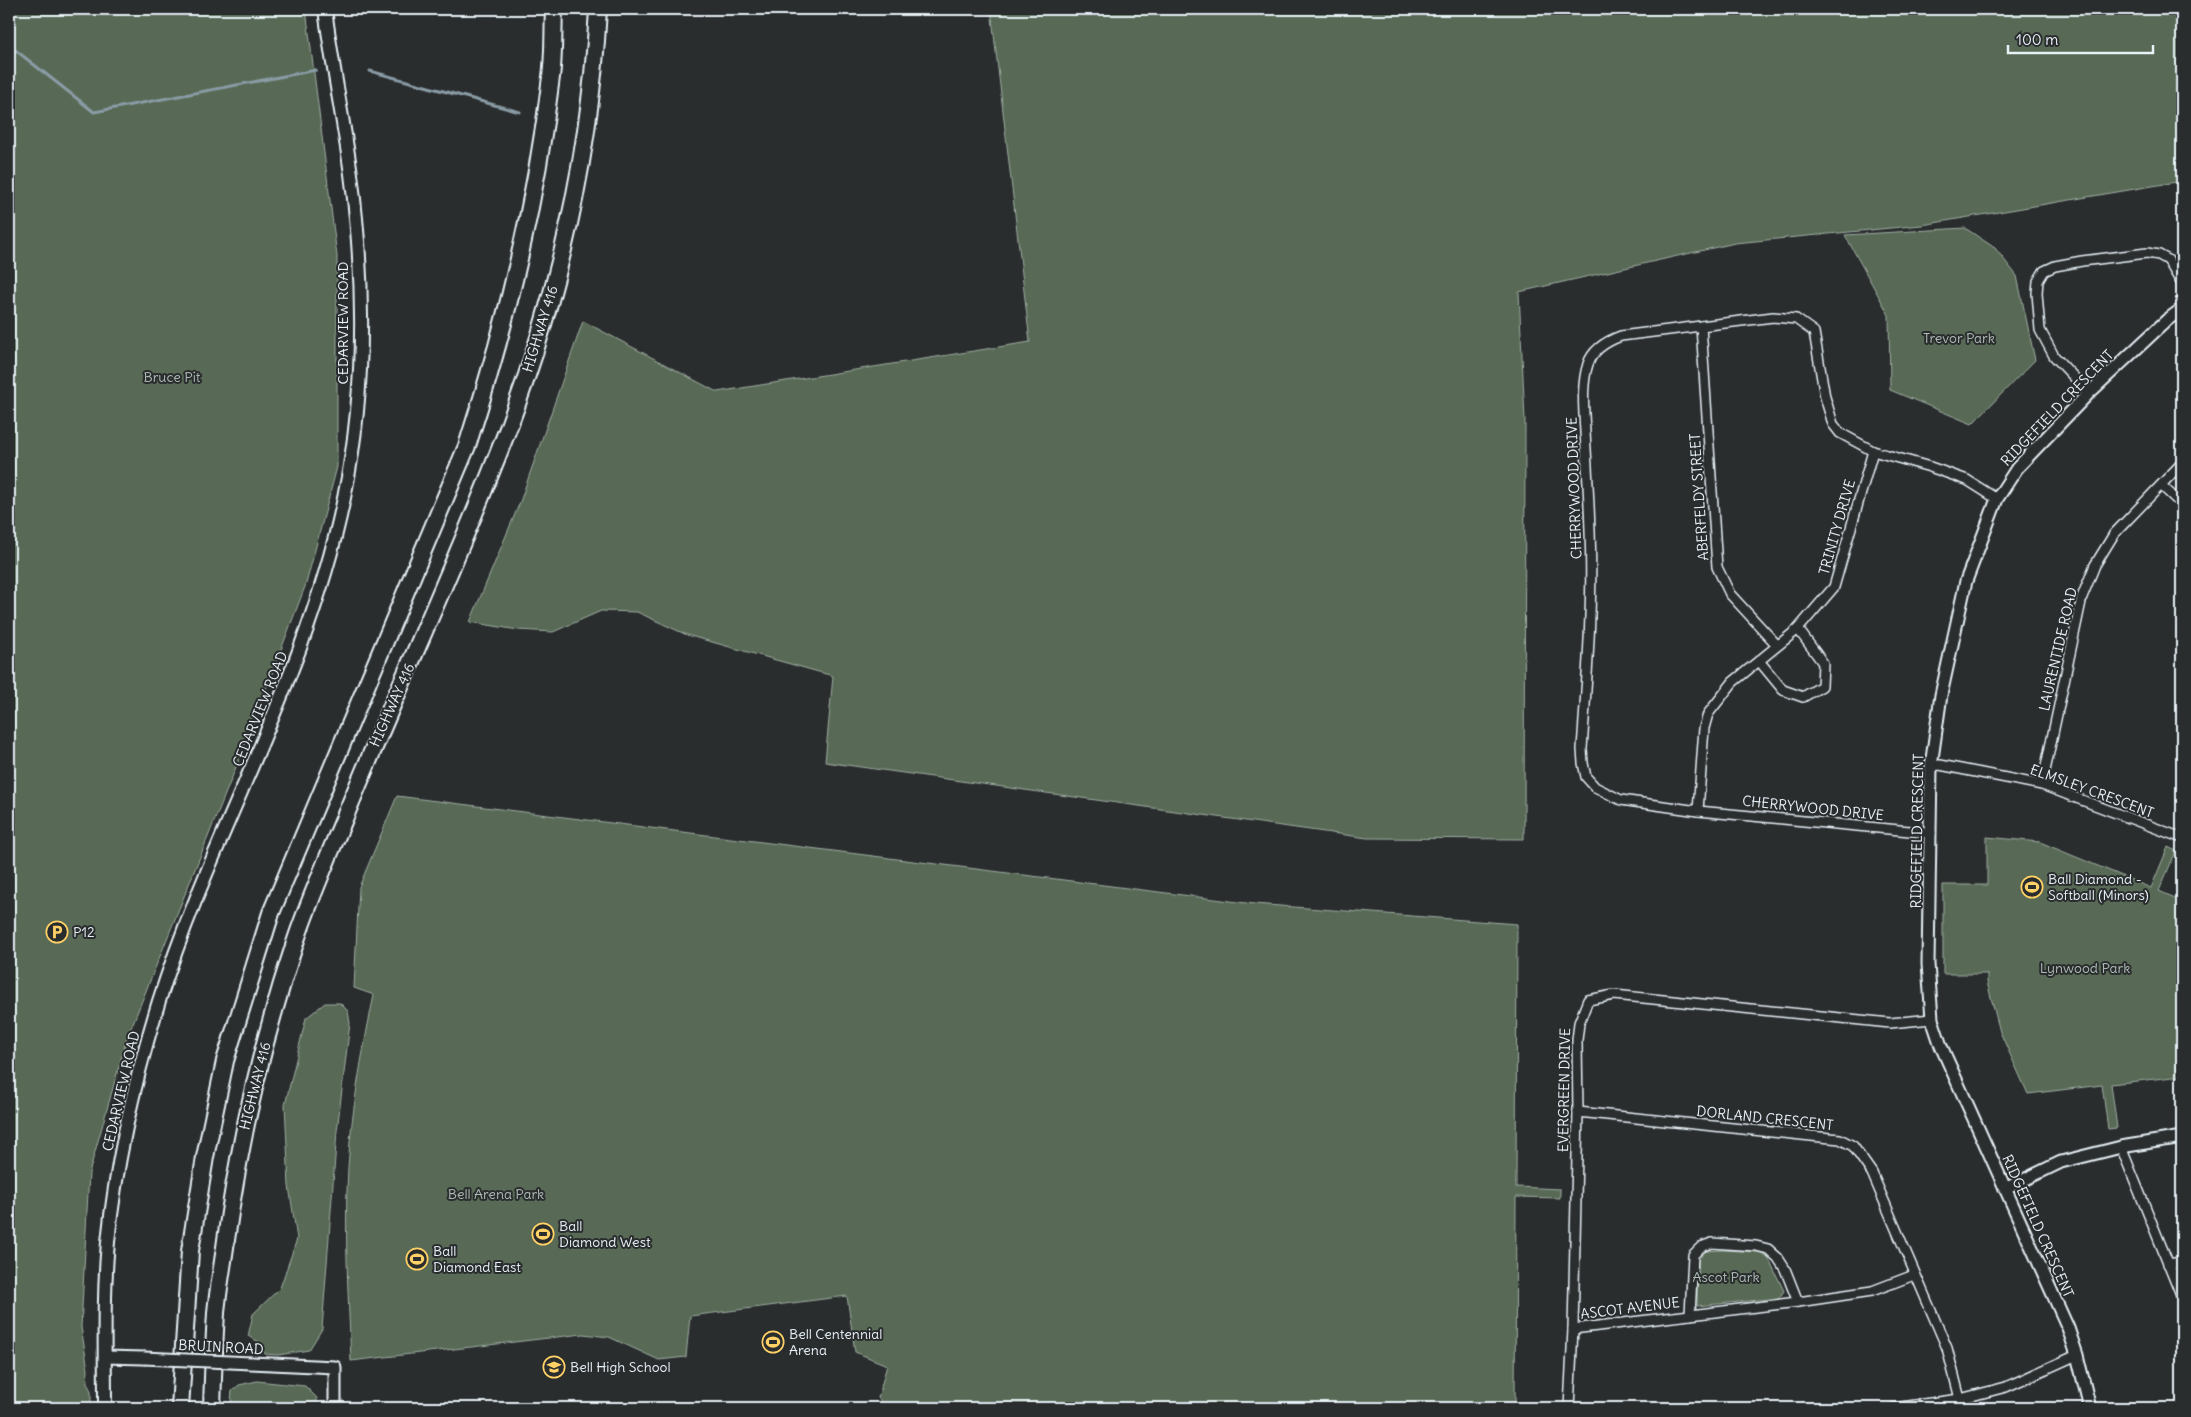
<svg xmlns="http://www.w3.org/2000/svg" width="2191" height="1417" viewBox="0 0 2191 1417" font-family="Delius,sans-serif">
  <rect width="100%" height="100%" fill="#2a2d2e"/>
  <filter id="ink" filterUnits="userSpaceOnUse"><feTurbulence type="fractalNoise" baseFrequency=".02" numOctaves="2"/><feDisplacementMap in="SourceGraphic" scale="10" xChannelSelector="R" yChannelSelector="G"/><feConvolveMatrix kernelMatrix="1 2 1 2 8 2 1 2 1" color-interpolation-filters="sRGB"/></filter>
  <g filter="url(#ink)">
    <g fill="#586a54" stroke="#a0aea6">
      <polygon points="9,9 306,9 337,256 337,467 306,584 241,755 127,1038 89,1173 81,1327 88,1370 87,1383 91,1391 91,1408 9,1408"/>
      <polygon points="991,9 2182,9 2182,181 1922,225 1735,243 1519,292 1525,420 1524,839 1367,838 825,762 833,676 687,635 637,612 601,611 553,632 518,630 470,622 520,502 583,321 717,392 1030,342"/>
      <polygon points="1965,228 1995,248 2017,276 2035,360 1972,424 1890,390 1889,315 1845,235"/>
      <path d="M397 796 1254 904 1517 924 1516 1187 1560 1189V1198L1516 1197 1515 1408H887L878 1398 887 1365 855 1352 847 1296 690 1316 686 1357 659 1360 609 1337 583 1334 351 1361C348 1288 343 1214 350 1141 355 1092 364 1043 374 995L354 988 359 887Z"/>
      <polygon points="1987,837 2040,842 2151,888 2168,847 2176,851 2159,891 2182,901 2182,1076 2111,1084 2117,1128 2108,1129 2102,1085 2028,1094 2000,1032 1987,982 1987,974 1943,974 1943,885 1987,885"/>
      <polygon points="325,1003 340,1003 348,1011 350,1023 337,1131 322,1329 309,1350 278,1355 265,1354 259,1342 248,1336 253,1314 280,1288 297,1239 289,1186 285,1105 306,1018"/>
      <polygon points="1722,1250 1760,1252 1768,1257 1784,1291 1779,1298 1697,1306 1698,1260 1706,1251"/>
      <polygon points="257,1381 305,1386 317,1398 317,1408 237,1408 231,1401 232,1391 239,1385"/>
    </g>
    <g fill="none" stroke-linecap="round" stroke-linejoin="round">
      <g stroke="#8a9ca6" stroke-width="3">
        <polyline points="9,45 94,112 316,70"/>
        <polyline points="370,71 520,112"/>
      </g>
      <g stroke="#e8f1f8" stroke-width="12">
        <g id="minor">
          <polyline points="1701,326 1717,567 1730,594 1777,645"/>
          <polyline points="2089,393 2054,356 2040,330 2037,293 2038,281 2044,271 2055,266 2082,261 2147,253 2159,255 2168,260 2182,284"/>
          <polyline points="2162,486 2182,505"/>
          <polyline points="1760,662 1783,690 1803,697 1822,686 1823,663 1798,629"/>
          <polyline points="1931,766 1940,765 2042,785 2182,838"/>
          <polyline points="2042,785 2082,597 2095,565 2114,534 2182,463"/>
          <polyline points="1698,811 1704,728 1708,714 1733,682 1798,629 1834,587 1873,451"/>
          <path d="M1931 833 1698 811 1621 800 1595 787 1586 777 1583 763 1582 749C1587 676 1593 604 1590 531 1589 498 1587 465 1585 432 1584 411 1581 385 1588 364 1593 349 1607 341 1621 336L1773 317 1796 319 1814 332 1825 397 1833 424 1840 433 1873 451 1930 467 1967 480 1997 499"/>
          <polyline points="1578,1112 1840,1139 1853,1146 1872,1173 1947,1348 1960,1399"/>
          <polyline points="2121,1147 2182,1297"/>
          <polyline points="2168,1264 2182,1262"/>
          <polyline points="1690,1315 1693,1255 1701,1247 1712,1243 1756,1246 1768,1249 1778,1258 1785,1269 1798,1302"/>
          <polyline points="1573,1329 1798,1302 1872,1291 1914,1275"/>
          <polyline points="1569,1408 1573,1329 1578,1112 1577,1040 1579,1023 1588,1000 1614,995 1890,1023 1932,1019"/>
          <polyline points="1894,1408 1960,1399 2006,1387 2077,1355"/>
        </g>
      </g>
      <g stroke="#e8f1f8" stroke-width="15">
        <g id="tertiary">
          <polyline points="2005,1189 2061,1162 2121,1147 2182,1137"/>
          <polyline points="105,1357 144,1358"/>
          <polyline points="251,1363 335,1367 335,1408"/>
          <polyline points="2090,1408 2077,1355 2068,1328 1941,1046 1932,1019 1928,964 1931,766 1941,695 1966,581 1997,499 2017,468 2089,393 2167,320 2182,309"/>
        </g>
      </g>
      <g stroke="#e8f1f8" stroke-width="16">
        <path id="secondary" d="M105 1408C105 1353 103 1297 108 1242 116 1161 135 1079 159 1001 213 830 308 675 344 498 366 392 365 281 351 174 343 118 332 64 325 9"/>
      </g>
      <g stroke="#e8f1f8" stroke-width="20">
        <g id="motorway">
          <path d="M180 1408 190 1251 205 1157 225 1061 271 913 467 446C506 326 536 202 551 77 554 55 553 31 554 9"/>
          <path d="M212 1408C213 1376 214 1345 216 1313 218 1289 223 1264 226 1240 240 1137 263 1038 296 940 309 901 326 862 342 824 390 706 444 590 491 472 551 325 590 167 598 9"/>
        </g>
      </g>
      <use href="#minor" stroke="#2a2d2e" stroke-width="9"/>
      <use href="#tertiary" stroke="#2a2d2e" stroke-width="11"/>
      <use href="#secondary" stroke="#2a2d2e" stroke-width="12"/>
      <use href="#motorway" stroke="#2a2d2e" stroke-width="16"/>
      <g stroke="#e8f1f8" stroke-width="15" stroke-linecap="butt">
        <polyline id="tertiary-bridge" points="144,1358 251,1363"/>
      </g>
      <use href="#tertiary-bridge" stroke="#2a2d2e" stroke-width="11"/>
    </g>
  </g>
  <defs>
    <g id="stadium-ring" transform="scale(1.125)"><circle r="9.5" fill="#2a2d2e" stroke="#ffd166" stroke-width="1.5"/><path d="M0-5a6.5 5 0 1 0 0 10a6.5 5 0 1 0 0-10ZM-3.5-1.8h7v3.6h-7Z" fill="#ffd166"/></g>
    <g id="parking-ring" transform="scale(1.125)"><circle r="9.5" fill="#2a2d2e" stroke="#ffd166" stroke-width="1.5"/><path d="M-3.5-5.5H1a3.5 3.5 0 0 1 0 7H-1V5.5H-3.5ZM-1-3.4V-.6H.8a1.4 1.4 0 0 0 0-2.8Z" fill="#ffd166"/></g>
    <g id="school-ring" transform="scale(1.125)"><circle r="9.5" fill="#2a2d2e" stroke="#ffd166" stroke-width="1.5"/><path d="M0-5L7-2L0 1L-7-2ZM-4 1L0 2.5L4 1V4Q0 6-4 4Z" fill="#ffd166"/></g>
  </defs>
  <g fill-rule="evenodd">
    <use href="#stadium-ring" x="2032" y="887"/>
    <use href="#parking-ring" x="57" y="932"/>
    <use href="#stadium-ring" x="543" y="1234"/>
    <use href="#stadium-ring" x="417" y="1259"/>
    <use href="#stadium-ring" x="773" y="1342"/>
    <use href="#school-ring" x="554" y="1367"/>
  </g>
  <g text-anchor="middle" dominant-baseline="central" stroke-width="4" stroke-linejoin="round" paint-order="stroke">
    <g font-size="14" fill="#e8f1f8" stroke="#2a2d2e">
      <text transform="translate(343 323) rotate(-90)">CEDARVIEW ROAD</text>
      <text transform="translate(540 329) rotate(-73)">HIGHWAY 416</text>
      <text transform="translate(2057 408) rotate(-46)">RIDGEFIELD CRESCENT</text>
      <text transform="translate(1574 488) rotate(-92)">CHERRYWOOD DRIVE</text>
      <text transform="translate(1699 497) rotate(-94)">ABERFELDY STREET</text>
      <text transform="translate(1837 527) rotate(-74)">TRINITY DRIVE</text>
      <text transform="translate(2058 649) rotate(-77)">LAURENTIDE ROAD</text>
      <text transform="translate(392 705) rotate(-66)">HIGHWAY 416</text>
      <text transform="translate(260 709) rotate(-68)">CEDARVIEW ROAD</text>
      <text transform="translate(2092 791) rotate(20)">ELMSLEY CRESCENT</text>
      <text transform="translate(1813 808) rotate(6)">CHERRYWOOD DRIVE</text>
      <text transform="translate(1917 831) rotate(-89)">RIDGEFIELD CRESCENT</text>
      <text transform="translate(255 1086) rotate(-76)">HIGHWAY 416</text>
      <text transform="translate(1564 1090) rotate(-89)">EVERGREEN DRIVE</text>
      <text transform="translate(121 1091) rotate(-77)">CEDARVIEW ROAD</text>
      <text transform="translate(1765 1118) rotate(6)">DORLAND CRESCENT</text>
      <text transform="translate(2038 1226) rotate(66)">RIDGEFIELD CRESCENT</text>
      <text transform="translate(1630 1308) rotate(-7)">ASCOT AVENUE</text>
      <text transform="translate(221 1347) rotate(3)">BRUIN ROAD</text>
    </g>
    <g font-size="14" fill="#aebbb6" stroke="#2a2d2e">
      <text x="1959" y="338">Trevor Park</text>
      <text x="172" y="377">Bruce Pit</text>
      <text x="2085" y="968">Lynwood Park</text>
      <text x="496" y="1194">Bell Arena Park</text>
      <text x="1726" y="1277">Ascot Park</text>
    </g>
    <g font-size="14" fill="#e8f1f8" stroke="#2a2d2e" text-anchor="start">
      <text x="2048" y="879">Ball Diamond -<tspan x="2048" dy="16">Softball (Minors)</tspan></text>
      <text x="73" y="932">P12</text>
      <text x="559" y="1226">Ball<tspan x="559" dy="16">Diamond West</tspan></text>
      <text x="433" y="1251">Ball<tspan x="433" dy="16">Diamond East</tspan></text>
      <text x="789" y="1334">Bell Centennial<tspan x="789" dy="16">Arena</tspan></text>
      <text x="570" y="1367">Bell High School</text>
    </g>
  </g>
  <rect width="2191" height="1417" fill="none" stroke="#2a2d2e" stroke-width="30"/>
  <rect x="15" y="15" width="2161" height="1387" fill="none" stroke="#e8f1f8" stroke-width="2" filter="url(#ink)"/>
  <path d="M2008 45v8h145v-8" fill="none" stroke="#e8f1f8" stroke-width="2.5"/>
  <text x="2016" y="45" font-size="15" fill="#e8f1f8" stroke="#2a2d2e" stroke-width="4" paint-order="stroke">100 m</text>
</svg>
